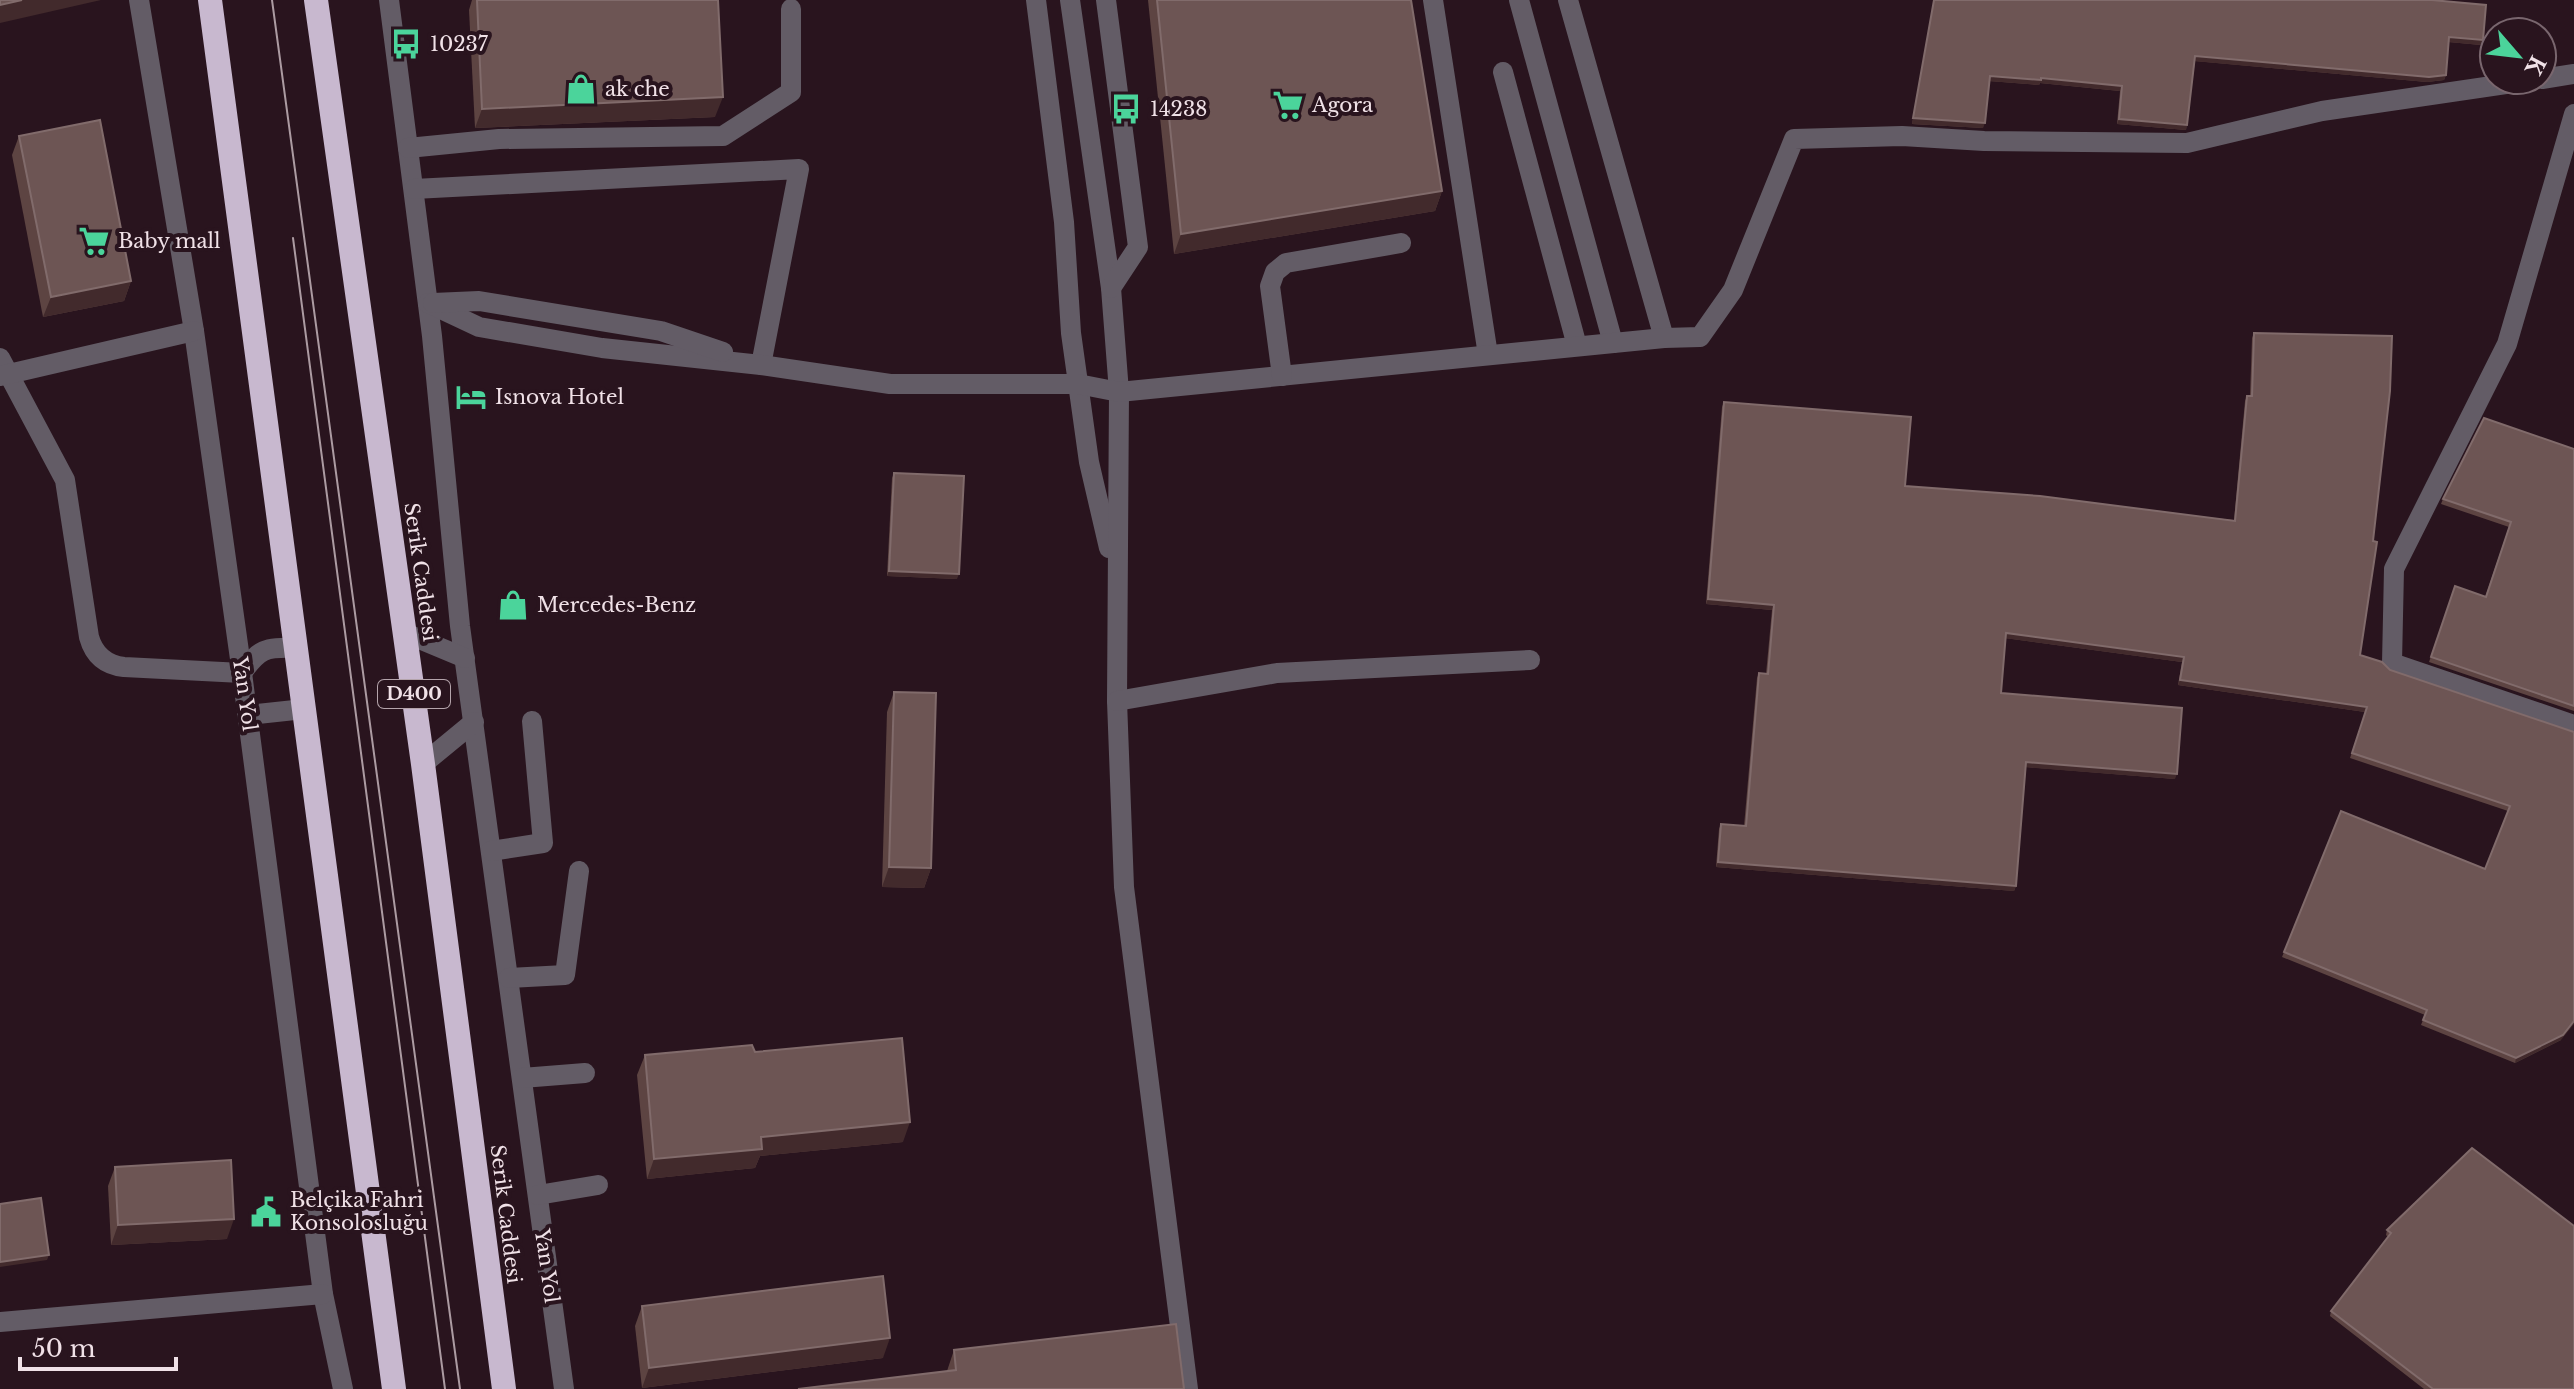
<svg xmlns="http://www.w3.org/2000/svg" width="2574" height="1389" viewBox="0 0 2574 1389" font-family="'Libre Baskerville',serif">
  <rect width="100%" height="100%" fill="#29141e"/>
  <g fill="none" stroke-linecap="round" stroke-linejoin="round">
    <g stroke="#635c66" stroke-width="20">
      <polyline points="139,0 194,331 242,673 323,1294 343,1389"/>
      <polyline points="389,0 432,336 460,626 564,1389"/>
      <polyline points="1036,0 1064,222 1071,333 1089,462 1109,548"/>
      <polyline points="1070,0 1111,288 1119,392 1117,701 1124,887 1188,1389"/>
      <polyline points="1106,0 1138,247 1111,288"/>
      <polyline points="1433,0 1488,355"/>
      <polyline points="1519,0 1613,343"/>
      <polyline points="1568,0 1664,338"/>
      <polyline points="1503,72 1577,346"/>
      <polyline points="2542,79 2574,74"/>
      <polyline points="2574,114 2507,344 2394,569 2392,663 2574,725"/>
      <polyline points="408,148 499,139 723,136 791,92 791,9"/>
      <polyline points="414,189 799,169 761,365"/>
      <polyline points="428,303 479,327 602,348 761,365 890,384 1078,384 1119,392 1664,338 1700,337 1733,290 1794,139 1902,136 1984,141 2187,143 2322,111 2533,80"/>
      <polyline points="433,303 479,301 661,331 723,352"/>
      <path d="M0 358 65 480 89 637C94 655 106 665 124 667L242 673C259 649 265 647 295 648"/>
      <polyline points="0,376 194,331"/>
      <polyline points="1282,376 1270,286 1275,272 1286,263 1401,243"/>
      <polyline points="405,633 465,658"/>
      <polyline points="1117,701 1277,673 1530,660"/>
      <polyline points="248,715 304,709"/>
      <polyline points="423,764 474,722"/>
      <polyline points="491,851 543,843 532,721"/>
      <polyline points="509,978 565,975 579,871"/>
      <polyline points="522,1078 585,1073"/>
      <polyline points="538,1195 598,1185"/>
      <polyline points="0,1322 323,1294"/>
    </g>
    <g stroke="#c8b8cf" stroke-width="24">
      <polyline points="210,0 394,1389"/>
      <polyline points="316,0 423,764 504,1389"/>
    </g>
    <g stroke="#ac9ba2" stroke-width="2">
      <polyline points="272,0 460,1389"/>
      <polyline points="293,238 445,1389"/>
    </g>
  </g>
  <g fill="#5d4442">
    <polygon points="472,0 718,0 715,117 475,128 469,10"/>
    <polygon points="1148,0 1411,0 1442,191 1435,211 1174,254"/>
    <polygon points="1934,0 2432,0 2481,45 2449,42 2446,75 2444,80 2427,82 2195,61 2186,130 2117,124 2120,91 2040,83 2039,85 1989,81 1983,128 1912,124"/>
    <polygon points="19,136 131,281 124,301 43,317 12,155"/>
    <polygon points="2254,333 2360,655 2390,670 2572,732 2561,1040 2515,1063 2421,1025 2425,1015 2282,957 2341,811 2485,869 2508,811 2350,758 2365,712 2178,685 2182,662 2005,638 2001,693 2175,779 2026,767 2016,886 2014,891 1716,867 1719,829 1721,824 1744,826 1757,678 1759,673 1766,674 1772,610 1706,604 1722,407 1724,402 1905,486 2234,520 2245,401 2247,396 2250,396 2252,338"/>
    <polygon points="2574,449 2574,711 2429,662 2455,586 2485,597 2509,527 2441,504 2443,499"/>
    <polygon points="894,473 957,579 887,576 892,478"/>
    <polygon points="894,692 931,868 924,888 882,887 887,712"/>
    <polygon points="755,1052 903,1142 760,1156 755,1168 647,1179 637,1075 645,1055"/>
    <polygon points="115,1167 227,1239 111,1245 108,1186"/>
    <polygon points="2387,1230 2574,1389 2424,1389 2330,1316 2331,1311 2388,1237 2386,1235"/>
    <polygon points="642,1306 883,1358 642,1388 635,1326"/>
    <polygon points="954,1350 1184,1389 947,1371"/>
  </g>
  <g fill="#422a2c">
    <polygon points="22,0 101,0 0,23 0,5"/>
    <polygon points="2449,37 2483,40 2481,45 2448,42"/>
    <polygon points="2195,56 2446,75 2444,80 2427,82 2193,61"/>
    <polygon points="1990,76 2041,78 2122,86 2120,91 2040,83 2039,85 1988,81"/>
    <polygon points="723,97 715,117 475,128 482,109"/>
    <polygon points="1913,118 1985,123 1983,128 1912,124"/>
    <polygon points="2119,119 2187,125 2186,130 2117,124"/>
    <polygon points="1442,191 1435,211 1174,254 1181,234"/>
    <polygon points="131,281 124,301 43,317 51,297"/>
    <polygon points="889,571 959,574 957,579 887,576"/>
    <polygon points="1708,599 1774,605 1772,610 1706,604"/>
    <polygon points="2006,633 2184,657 2182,662 2004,638"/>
    <polygon points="2180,680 2367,707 2365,712 2178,685"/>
    <polygon points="2026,762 2177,774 2175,779 2024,767"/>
    <polygon points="1718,862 2016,886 2014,891 1716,867"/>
    <polygon points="889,867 931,868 924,888 882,887"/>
    <polygon points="2574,1021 2574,1024 2561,1040 2515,1063 2516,1058"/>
    <polygon points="910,1122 903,1142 760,1156 755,1168 647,1179 654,1159 761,1137"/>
    <polygon points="234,1219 227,1239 111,1245 118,1225"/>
    <polygon points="49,1255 47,1260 0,1267 0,1262"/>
    <polygon points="890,1338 883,1358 642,1388 649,1368"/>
  </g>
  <g fill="#6d5554" stroke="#816b6b" stroke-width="2">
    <polygon points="0,0 22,0 0,5"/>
    <polygon points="477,0 718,0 723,97 482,109"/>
    <polygon points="1157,0 1411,0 1442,191 1181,234"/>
    <polygon points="1934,0 2432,0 2486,5 2483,40 2449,37 2446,75 2429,77 2195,56 2187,125 2119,119 2122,86 2041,78 2041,80 1990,76 1985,123 1913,118"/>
    <polygon points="100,120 131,281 51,297 19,136"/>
    <polygon points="2254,333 2392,336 2390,391 2373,541 2377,542 2360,655 2382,662 2390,670 2574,732 2574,1021 2563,1035 2516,1058 2423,1020 2427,1010 2284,952 2341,811 2485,869 2510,806 2352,753 2367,707 2180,680 2184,657 2006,633 2001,693 2182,708 2177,774 2026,762 2016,886 1718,862 1721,824 1746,826 1759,673 1768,674 1774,605 1708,599 1724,402 1911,417 1905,486 2040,496 2235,521 2247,396 2252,396"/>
    <polygon points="2484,418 2574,449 2574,706 2431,657 2455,586 2486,597 2511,522 2443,499"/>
    <polygon points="894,473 964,476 959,574 889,571"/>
    <polygon points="894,692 936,693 931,868 889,867"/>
    <polygon points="902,1038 910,1122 761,1137 762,1149 654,1159 645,1055 752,1045 755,1052"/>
    <polygon points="2472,1148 2574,1226 2574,1389 2433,1389 2331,1311 2391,1233 2387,1230"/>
    <polygon points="231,1160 234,1219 118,1225 115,1167"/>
    <polygon points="41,1198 49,1255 0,1262 0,1204"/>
    <polygon points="883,1276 890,1338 649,1368 642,1306"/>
    <polygon points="1176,1324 1184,1389 798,1389 956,1370 954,1350"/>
  </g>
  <defs>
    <g id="bus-bare" transform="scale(2.4)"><path d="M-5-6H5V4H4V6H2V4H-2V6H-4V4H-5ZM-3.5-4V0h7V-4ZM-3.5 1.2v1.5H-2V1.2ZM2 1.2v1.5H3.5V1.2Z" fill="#4bd49b" stroke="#29141e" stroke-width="2.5" paint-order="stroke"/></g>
    <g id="shop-bare" transform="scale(2.4)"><path d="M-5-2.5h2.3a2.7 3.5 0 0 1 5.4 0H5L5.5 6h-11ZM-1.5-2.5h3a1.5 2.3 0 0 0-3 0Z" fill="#4bd49b" stroke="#29141e" stroke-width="2.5" paint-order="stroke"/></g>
    <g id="supermarket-bare" transform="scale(2.4)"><path d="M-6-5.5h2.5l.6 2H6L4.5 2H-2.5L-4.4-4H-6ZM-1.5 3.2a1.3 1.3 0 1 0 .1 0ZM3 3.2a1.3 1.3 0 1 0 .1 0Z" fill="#4bd49b" stroke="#29141e" stroke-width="2.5" paint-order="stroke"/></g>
    <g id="hotel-bare" transform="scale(2.4)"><path d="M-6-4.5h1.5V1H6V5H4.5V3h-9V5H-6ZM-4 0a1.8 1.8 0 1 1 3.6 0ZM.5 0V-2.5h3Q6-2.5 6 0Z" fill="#4bd49b" stroke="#29141e" stroke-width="2.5" paint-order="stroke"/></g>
    <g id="civic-bare" transform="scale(2.4)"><path d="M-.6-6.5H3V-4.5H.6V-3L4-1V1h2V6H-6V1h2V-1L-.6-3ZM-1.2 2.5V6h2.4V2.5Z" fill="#4bd49b" stroke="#29141e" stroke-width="2.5" paint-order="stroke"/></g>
  </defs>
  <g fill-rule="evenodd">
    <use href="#bus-bare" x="406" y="44"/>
    <use href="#shop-bare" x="581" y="89"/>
    <use href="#supermarket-bare" x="1288" y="105"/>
    <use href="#bus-bare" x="1126" y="109"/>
    <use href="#supermarket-bare" x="94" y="241"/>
    <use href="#hotel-bare" x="471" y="397"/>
    <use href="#shop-bare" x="513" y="605"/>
    <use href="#civic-bare" x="266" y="1212"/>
  </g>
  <g text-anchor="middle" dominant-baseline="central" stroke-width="8" stroke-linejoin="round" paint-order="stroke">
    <rect fill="#29141e" stroke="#b4a4ab" stroke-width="2" x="378" y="680" width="72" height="28" rx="6"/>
    <g font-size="18" font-weight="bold" fill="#f0e1e7">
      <text x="414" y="694">D400</text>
    </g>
    <g font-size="20" fill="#f0e1e7" stroke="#29141e" text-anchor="start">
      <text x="430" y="44">10237</text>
      <text x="605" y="89">ak che</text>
      <text x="1312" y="105">Agora</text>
      <text x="1150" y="109">14238</text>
      <text x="118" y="241">Baby mall</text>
      <text x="495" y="397">Isnova Hotel</text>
      <text x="537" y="605">Mercedes-Benz</text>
      <text x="290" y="1200">Belçika Fahri<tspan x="290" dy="23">Konsolosluğu</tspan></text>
    </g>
    <g font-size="20" fill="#f0e1e7" stroke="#29141e">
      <text transform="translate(421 572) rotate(82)">Serik Caddesi</text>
      <text transform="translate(245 694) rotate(82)">Yan Yol</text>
      <text transform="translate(506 1214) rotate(83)">Serik Caddesi</text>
      <text transform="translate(547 1266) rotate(82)">Yan Yol</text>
    </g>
  </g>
  <g transform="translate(2518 56) rotate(118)"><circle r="38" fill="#29141e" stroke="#79666e" stroke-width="2"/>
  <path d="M0-6L14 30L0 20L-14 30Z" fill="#4bd49b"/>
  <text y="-12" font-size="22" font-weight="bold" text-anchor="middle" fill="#f0e1e7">K</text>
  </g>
  <path d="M20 1357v12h156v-12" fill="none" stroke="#f0e1e7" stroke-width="4"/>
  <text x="32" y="1357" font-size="24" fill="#f0e1e7" stroke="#29141e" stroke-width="6" paint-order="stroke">50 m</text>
</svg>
